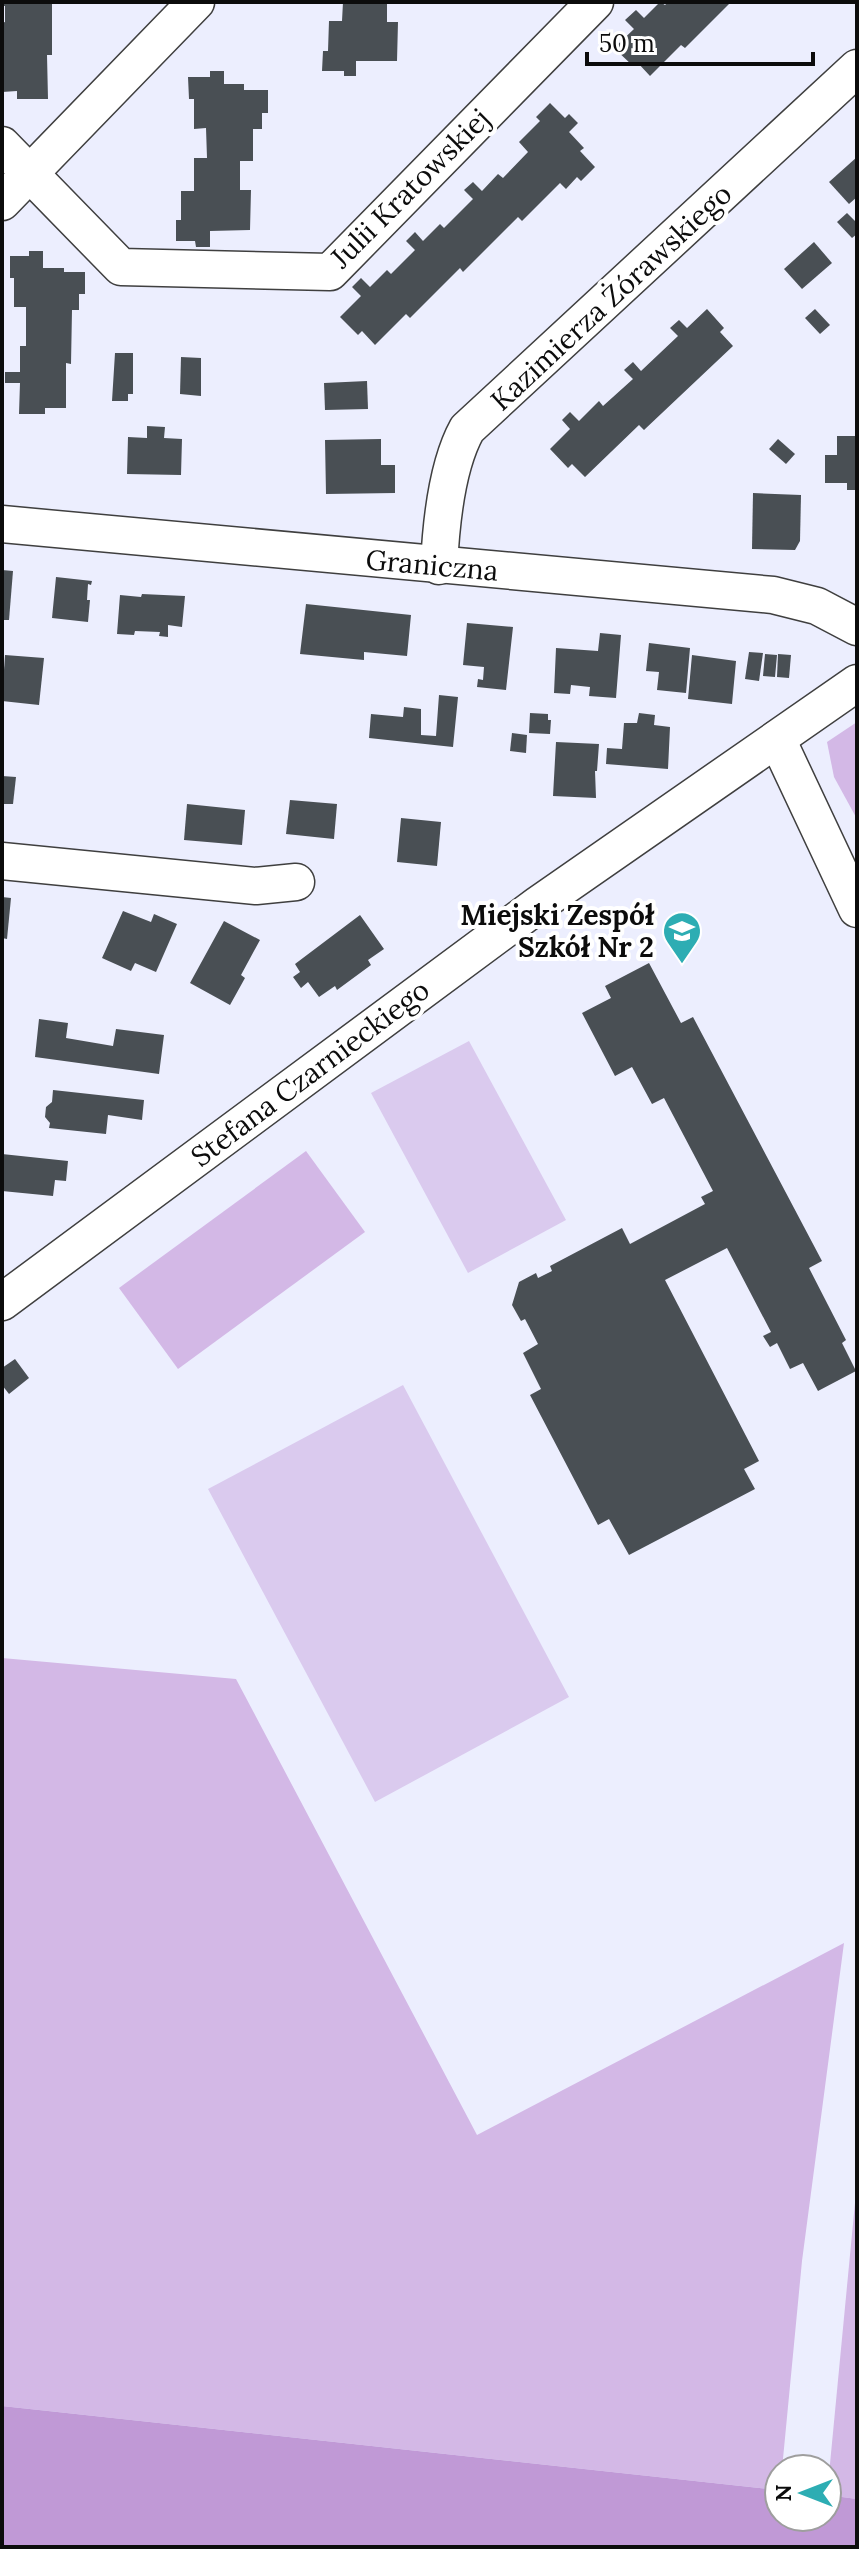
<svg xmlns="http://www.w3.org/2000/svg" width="859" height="2549" viewBox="0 0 859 2549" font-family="Lora,serif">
  <rect width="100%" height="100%" fill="#eceefe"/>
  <g fill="#d3b8e6">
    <polygon points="857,722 857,819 834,777 827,742"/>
    <polygon points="306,1151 365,1232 178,1369 119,1288"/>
    <polygon points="2,1658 236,1679 477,2135 844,1943 802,2261 782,2469 779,2469 779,2490 2,2406"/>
    <polygon points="857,2182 857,2499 827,2495"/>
  </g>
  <polygon fill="#c099d6" points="2,2406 779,2490 779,2517 827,2517 827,2495 857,2499 857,2547 2,2547"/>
  <g fill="#dacaee">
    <polygon points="469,1041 566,1220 468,1273 371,1093"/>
    <polygon points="403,1385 569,1697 375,1802 208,1489"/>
  </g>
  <g fill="#494f54">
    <polygon points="2,2 52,2 52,55 47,55 48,99 17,99 17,91 2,92 2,23 5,22 5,6 2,6"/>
    <polygon points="343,2 387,2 387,22 398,22 397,61 356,61 356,76 344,76 344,71 322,71 323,51 328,51 329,21 342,21"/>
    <polygon points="660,2 665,5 668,2 731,2 685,48 681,45 650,76 637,62 633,66 614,48 634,29 625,20 636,10 644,18"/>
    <polygon points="210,71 224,71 224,84 244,84 244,90 268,90 268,113 262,113 262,129 253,129 253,161 240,161 240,190 251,190 250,230 210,231 210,247 196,247 195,241 176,241 176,220 181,220 181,191 194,191 194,158 207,158 206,128 194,129 194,99 189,99 188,77 210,77"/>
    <polygon points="550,103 565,118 569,114 578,123 569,132 584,148 580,151 595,167 581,181 577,177 566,189 560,183 522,221 518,217 463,272 460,268 410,318 406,314 375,345 362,331 358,335 340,317 361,296 352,287 361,278 370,287 387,270 391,274 415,250 406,241 415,232 423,241 440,224 444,228 473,199 464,190 473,182 482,191 498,174 503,178 528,152 519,142 540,121 536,117"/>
    <polygon points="857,157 857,197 849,204 829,182"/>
    <polygon points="847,213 857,223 857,234 852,238 837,222"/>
    <polygon points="814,242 832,263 802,289 784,269"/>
    <polygon points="29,251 43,251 43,268 64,268 64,272 85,272 85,294 79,294 79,310 72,310 71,364 66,363 66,408 45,408 45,414 19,414 20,383 5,383 5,372 20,372 20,346 26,346 26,307 14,307 14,278 10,278 10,256 29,256"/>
    <polygon points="707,309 724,328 720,332 733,346 644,430 639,425 585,477 572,464 568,468 550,449 570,429 562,420 570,412 579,421 599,401 603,406 633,379 624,370 633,362 641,371 678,336 670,328 679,320 687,328"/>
    <polygon points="815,309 830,325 820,334 805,318"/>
    <polygon points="115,353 133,353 133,394 128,394 128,401 112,401"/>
    <polygon points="181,357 201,358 201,396 180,394"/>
    <polygon points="367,381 368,409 325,410 324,383"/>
    <polygon points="147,426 165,427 164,438 182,439 181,475 127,474 128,437 147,438"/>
    <polygon points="837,436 857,436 857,490 847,490 847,483 825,483 825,455 837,455"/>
    <polygon points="381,439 381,465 395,465 395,493 326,494 325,440"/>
    <polygon points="778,439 795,454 786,464 769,449"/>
    <polygon points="753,493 801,495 800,541 795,550 752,549"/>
    <polygon points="2,570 13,571 9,620 2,620"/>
    <polygon points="56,577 92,581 91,585 88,584 87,600 90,600 88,622 52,618"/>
    <polygon points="142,594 185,596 182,627 168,625 168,637 159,636 160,632 135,631 134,635 117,634 120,595 141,597"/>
    <polygon points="306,604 411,615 407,656 364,652 364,660 300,654"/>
    <polygon points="467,623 513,627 506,690 477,687 478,679 483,680 484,667 463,665"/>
    <polygon points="600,633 621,635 616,698 589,696 590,687 571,685 570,694 554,693 556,648 598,651"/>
    <polygon points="649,643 690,648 686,693 657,690 659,672 646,671"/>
    <polygon points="749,652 763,653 759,681 745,679"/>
    <polygon points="765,654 777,655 775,677 763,676"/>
    <polygon points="778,654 791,655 789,678 777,677"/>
    <polygon points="5,655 44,658 39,705 2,701"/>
    <polygon points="692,655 736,661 732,704 688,699"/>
    <polygon points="439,695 458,697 453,747 369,738 371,714 403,717 404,707 421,709 421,735 436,736"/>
    <polygon points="530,713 548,714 548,720 551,720 550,734 529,733"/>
    <polygon points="639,713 655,715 654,725 670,727 668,769 606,764 607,748 622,749 624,723 637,723"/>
    <polygon points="512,733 527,735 526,753 510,751"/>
    <polygon points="556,742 599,744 597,771 595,771 596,798 553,796"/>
    <polygon points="2,776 16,777 13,804 2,804"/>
    <polygon points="290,800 337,804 334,839 286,834"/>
    <polygon points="187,804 245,810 242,845 184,840"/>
    <polygon points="401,818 441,822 437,866 397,862"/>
    <polygon points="2,897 11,898 7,939 2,938"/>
    <polygon points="123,911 151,922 154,914 177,924 156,972 135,963 131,971 102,958"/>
    <polygon points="360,915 384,949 368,960 371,965 337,990 335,986 319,997 308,982 301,988 293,977 300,972 295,964"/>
    <polygon points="224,921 260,940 241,975 245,978 230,1005 190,983"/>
    <polygon points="649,963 681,1023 693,1017 822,1261 809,1268 846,1340 842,1343 856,1371 818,1391 803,1363 790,1369 777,1343 770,1347 763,1336 771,1332 727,1248 665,1280 759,1461 744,1469 755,1489 629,1555 609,1519 598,1525 530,1395 541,1389 523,1353 538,1344 525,1319 521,1321 512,1305 519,1282 536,1273 538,1278 552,1271 550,1266 622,1228 630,1244 705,1204 701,1197 713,1191 664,1098 652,1104 632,1067 615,1076 582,1013 611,998 605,986"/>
    <polygon points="39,1019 68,1023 66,1038 113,1046 116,1029 164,1035 159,1074 35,1057"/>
    <polygon points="53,1090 144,1100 142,1120 108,1115 106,1134 49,1128 50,1123 45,1117 46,1107 52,1102"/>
    <polygon points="2,1154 68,1161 66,1181 55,1180 53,1196 2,1191"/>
    <polygon points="15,1359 29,1378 9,1394 2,1385 2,1368"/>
  </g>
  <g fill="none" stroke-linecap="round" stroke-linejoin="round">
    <g stroke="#3f3f3f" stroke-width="39">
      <g id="minor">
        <polyline points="2,145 121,267 330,272 595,2"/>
        <polyline points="2,202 196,2"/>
        <polyline points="2,524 773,595 817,606 857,627"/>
        <path d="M439 566C441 524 447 465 467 429L857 68"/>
        <polyline points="777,739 857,909"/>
        <polyline points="2,861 256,886 296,882"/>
        <polyline points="2,1302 539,904 857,683"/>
      </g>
    </g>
    <use href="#minor" stroke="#fff" stroke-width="36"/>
  </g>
  <defs>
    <g id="school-pin" transform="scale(2)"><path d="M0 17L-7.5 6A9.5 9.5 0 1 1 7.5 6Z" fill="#2dadb3" stroke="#fff"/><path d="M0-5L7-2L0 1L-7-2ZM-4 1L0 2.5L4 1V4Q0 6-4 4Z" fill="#fff"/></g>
  </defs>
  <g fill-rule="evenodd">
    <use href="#school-pin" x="682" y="931"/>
  </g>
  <g text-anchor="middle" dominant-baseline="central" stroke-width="8" stroke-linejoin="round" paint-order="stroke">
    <g font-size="28" fill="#0c0c0c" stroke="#fff">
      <text transform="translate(410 188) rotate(-45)">Julii Kratowskiej</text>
      <text transform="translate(611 297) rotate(-43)">Kazimierza Żórawskiego</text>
      <text transform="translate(432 565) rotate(5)">Graniczna</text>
      <text transform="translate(310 1073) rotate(-37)">Stefana Czarnieckiego</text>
    </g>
    <g font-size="28" font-weight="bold" fill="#0c0c0c" stroke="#fff" text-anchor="end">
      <text x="654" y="915">Miejski Zespół<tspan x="654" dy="32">Szkół Nr 2</tspan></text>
    </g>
  </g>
  <rect width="859" height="2549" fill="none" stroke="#0c0c0c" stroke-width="8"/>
  <g transform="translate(803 2493) rotate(270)"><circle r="38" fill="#ffffff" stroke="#9e9e9e" stroke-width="2"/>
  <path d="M0-6L14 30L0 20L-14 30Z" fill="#2dadb3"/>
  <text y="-12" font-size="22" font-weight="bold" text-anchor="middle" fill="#0c0c0c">N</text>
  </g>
  <path d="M587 52v12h226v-12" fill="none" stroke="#0c0c0c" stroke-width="4"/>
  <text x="599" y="52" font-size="24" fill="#0c0c0c" stroke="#ffffff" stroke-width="6" paint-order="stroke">50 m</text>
</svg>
